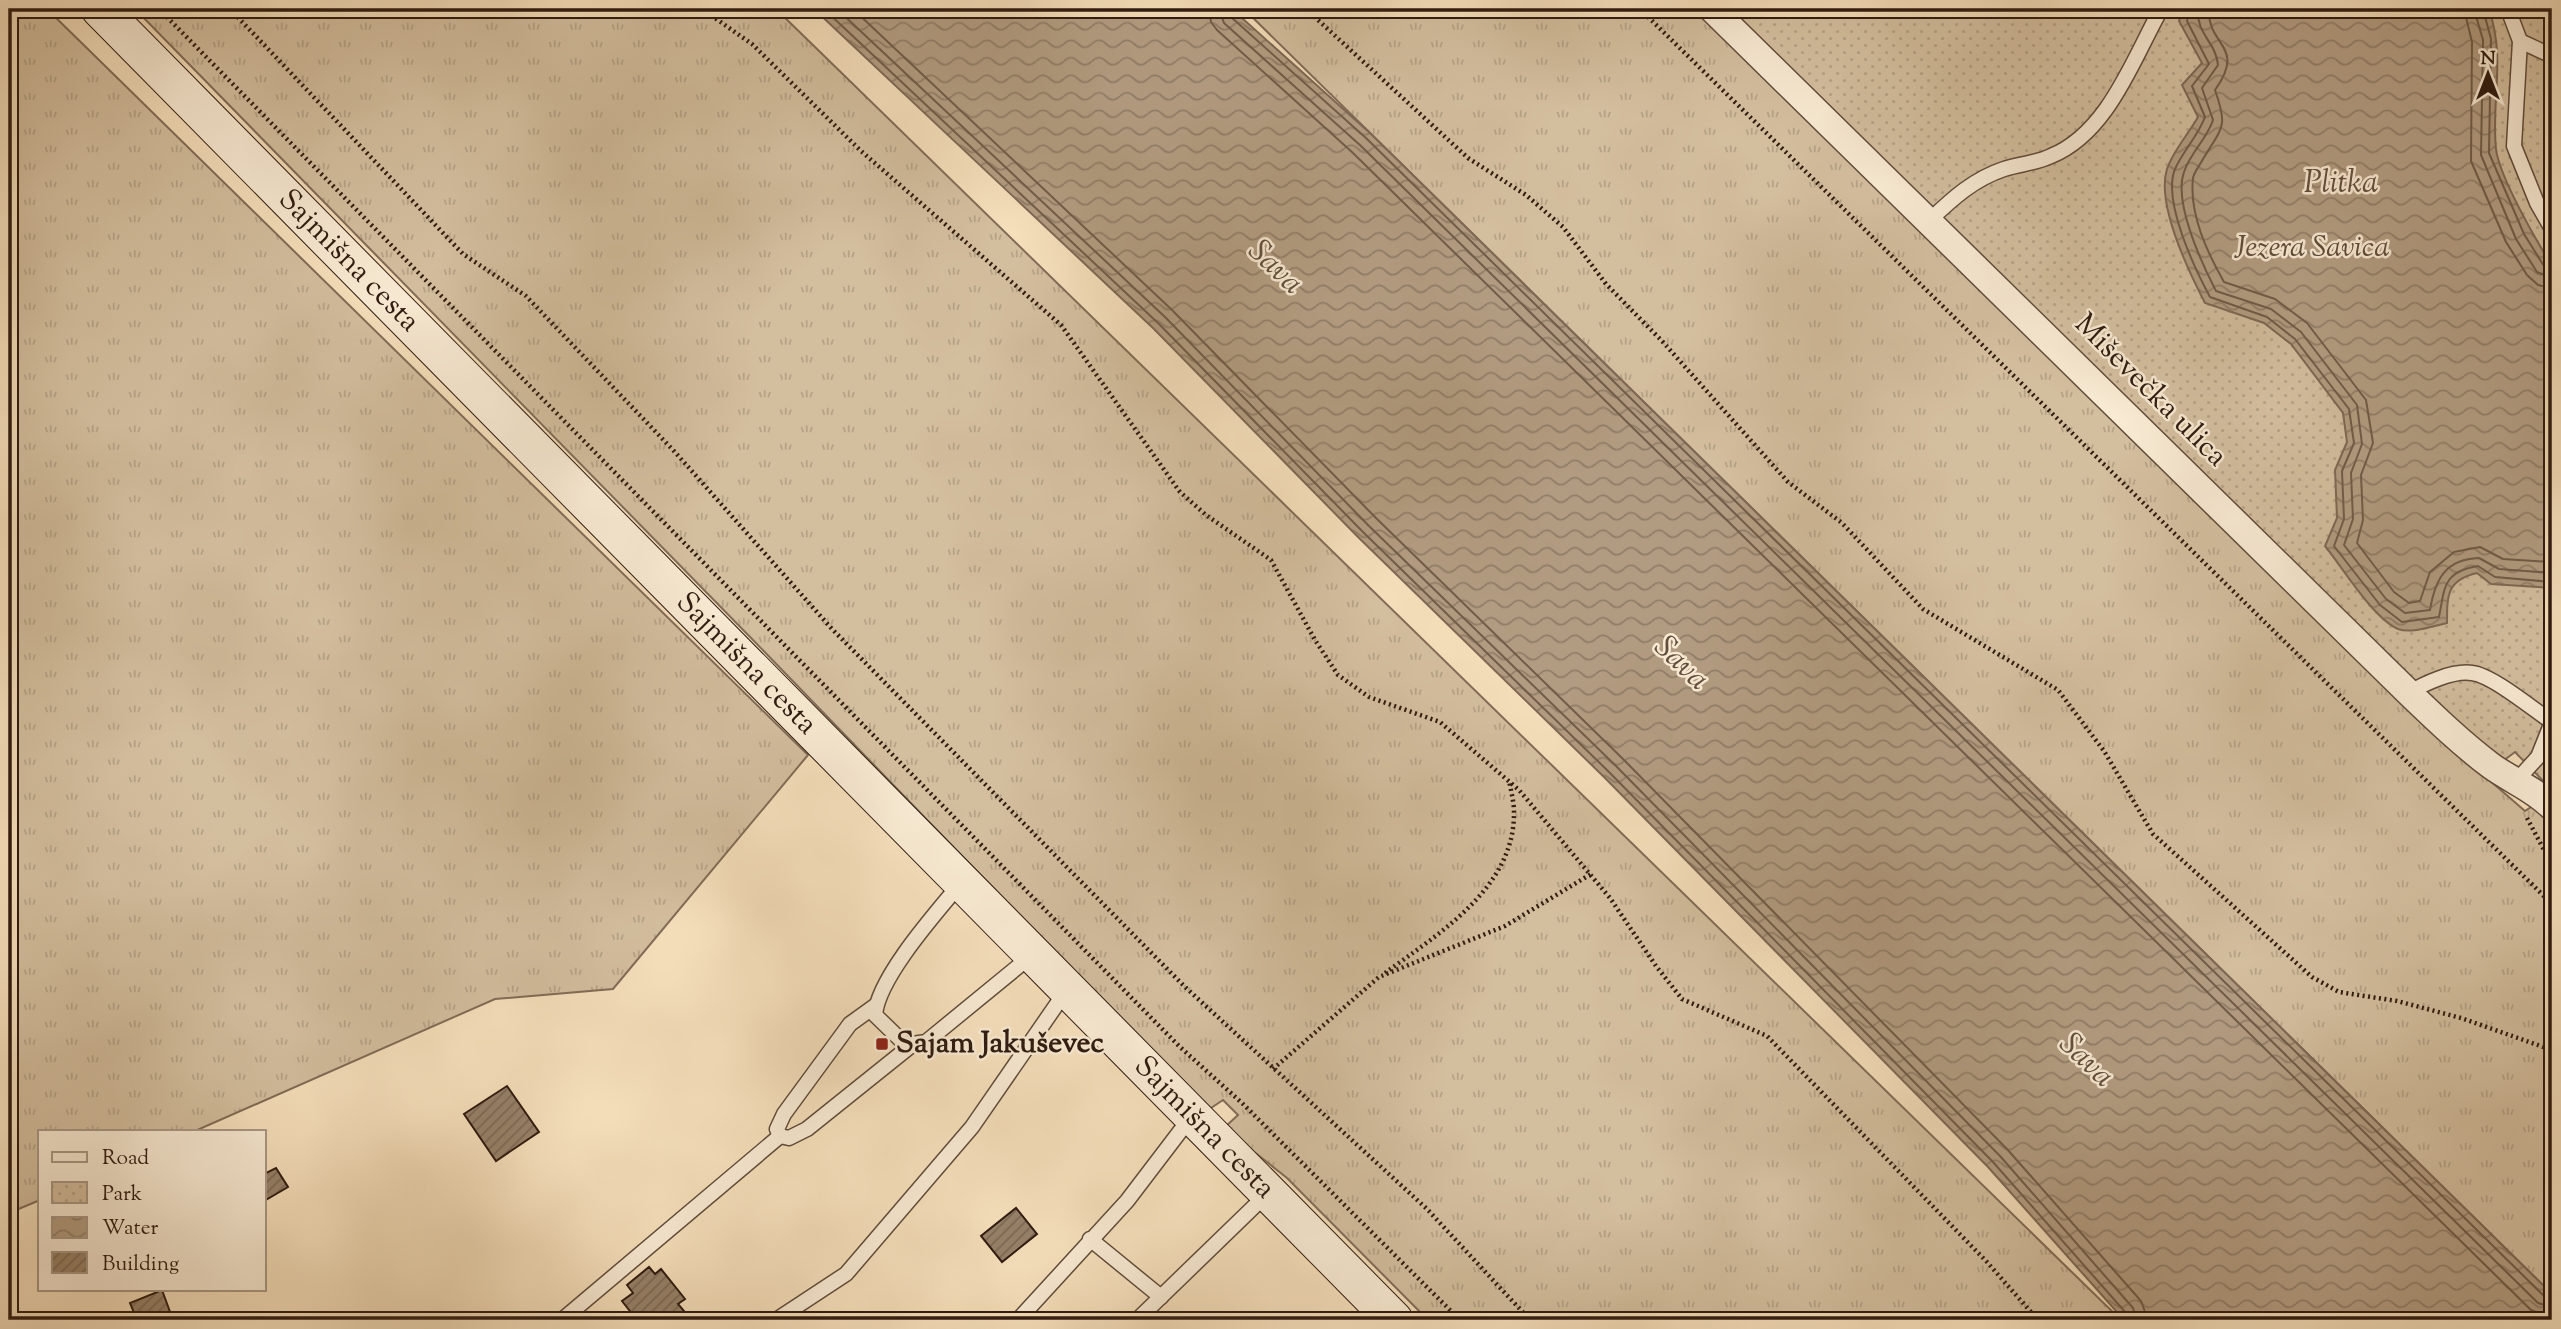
<svg xmlns="http://www.w3.org/2000/svg" width="2561" height="1329" viewBox="0 0 2561 1329" font-family="'Sorts Mill Goudy',serif">
  <defs>
    <pattern id="grass-tufts" width="24" height="20" patternUnits="userSpaceOnUse" patternTransform="scale(1.75)"><rect width="24" height="20" fill="#d3be9e"/><path d="M3 7l-1-3M5 7V3M7 7l1-3M15 17l-1-3M17 17v-4M19 17l1-3" fill="none" stroke="#b5a387"/></pattern>
    <pattern id="park-dots" width="8" height="8" patternUnits="userSpaceOnUse" patternTransform="scale(1.75)"><rect width="8" height="8" fill="#d3be9e"/><path d="M2 2h.1M6 6h.1" fill="none" stroke="#b5a387" stroke-width="1.8" stroke-linecap="round"/></pattern>
    <pattern id="water-waves" width="16" height="10" patternUnits="userSpaceOnUse" patternTransform="scale(1.75)"><rect width="16" height="10" fill="#b29c81"/><path d="M0 5q4-4 8 0t8 0" fill="none" stroke="#917e68"/></pattern>
    <pattern id="building-hatch" width="6" height="6" patternUnits="userSpaceOnUse" patternTransform="scale(1.75)"><rect width="6" height="6" fill="#968169"/><path d="M-1 1l2-2M0 6l6-6M5 7l2-2" fill="none" stroke="#7b6955"/></pattern>
  </defs>
  <rect width="100%" height="100%" fill="#f5dfbb"/>
  <filter id="stains"><feTurbulence type="fractalNoise" baseFrequency=".00286" numOctaves="4"/><feColorMatrix values="0 0 0 0 .2 0 0 0 0 .09 0 0 0 0 .02 0 0 0 .5 -.17"/></filter>
  <radialGradient id="worn" r=".72"><stop offset=".6" stop-color="#630" stop-opacity="0"/><stop offset="1" stop-color="#630" stop-opacity=".3"/></radialGradient>
  <g fill="url(#grass-tufts)" stroke="#816c57" stroke-width="2">
    <polygon points="9,9 47,9 808,755 613,989 495,999 195,1131 40,1131 40,1200 9,1213 9,803 16,801 9,643"/>
    <polygon points="135,9 776,9 2121,1320 1428,1320 1287,1178 1224,1128 1238,1115 1223,1100 1208,1110 754,641"/>
    <polygon points="1244,9 1698,9 2236,532 2414,715 2525,811 2534,805 2552,824 2552,1294"/>
  </g>
  <polygon fill="url(#park-dots)" stroke="#816c57" stroke-width="2" points="1725,9 2552,9 2552,790 2515,752 2503,761 2432,703"/>
  <g fill="url(#water-waves)" stroke="#7e6854" stroke-width="2">
    <polygon points="814,9 1232,9 1371,134 2552,1294 2552,1320 2124,1320 1988,1167 1604,777 1358,537 1154,329"/>
    <path d="M2183 9H2489C2506 60 2491 99 2496 149 2499 176 2537 242 2552 266V588L2491 584 2477 573C2447 580 2447 595 2447 623 2433 626 2412 634 2398 629 2373 618 2343 568 2325 546L2337 518 2335 470 2347 442 2343 413 2291 344 2264 323 2205 303C2189 272 2156 204 2167 169 2173 151 2189 133 2198 117L2182 85 2202 63 2179 21Z"/>
  </g>
  <g fill="none" stroke-linecap="round" stroke-linejoin="round">
    <g stroke="#705c48" stroke-width="2">
      <polyline points="824,9 1159,324 1363,532 1609,772 1993,1162 2126,1313 2128,1320"/>
      <polyline points="837,9 1165,317 1369,526 1616,766 2000,1156 2133,1308 2137,1320"/>
      <polyline points="853,9 1172,310 1376,518 1623,759 2007,1149 2141,1301 2148,1320"/>
      <polyline points="1209,9 1211,22 1217,30 1353,153 2531,1310 2552,1318"/>
      <polyline points="1219,9 1224,23 1361,146 2538,1303 2552,1307"/>
      <polyline points="1228,9 1231,17 1367,139 2544,1296 2552,1299"/>
      <path d="M2190 9 2187 21 2209 64 2192 86 2205 117C2198 136 2183 151 2175 169 2162 201 2195 269 2210 297L2267 317 2295 339 2349 409 2354 443 2342 471 2344 519 2334 546 2380 605 2402 622 2439 617C2445 588 2442 572 2478 566L2495 577 2552 582"/>
      <path d="M2198 9C2196 34 2216 42 2218 65L2202 88 2213 120C2207 139 2190 153 2184 172 2173 202 2202 264 2216 291L2271 309 2301 332 2357 405 2362 444 2351 473 2353 519 2344 545 2386 599 2405 613 2430 610C2435 580 2445 559 2479 558L2499 569 2552 573"/>
      <path d="M2209 9C2207 47 2247 45 2215 90 2228 127 2223 126 2203 159 2200 165 2194 172 2193 178 2189 214 2207 252 2224 282L2275 299 2307 323 2366 400 2373 443 2361 475 2363 520 2357 543 2394 592 2409 603 2420 601 2430 572 2454 552 2480 547 2503 559 2552 562"/>
      <polyline points="2464,9 2472,42 2471,161 2506,242 2527,275 2538,285 2552,288"/>
      <polyline points="2474,9 2483,40 2481,155 2516,239 2537,272 2552,278"/>
      <polyline points="2483,9 2491,39 2489,153 2524,234 2544,266 2552,269"/>
    </g>
  </g>
  <g fill="url(#building-hatch)" stroke="#2f1b10" stroke-width="2">
    <polygon points="507,1086 539,1132 496,1161 464,1114"/>
    <polygon points="276,1168 288,1187 264,1201 264,1174"/>
    <polygon points="1016,1208 1037,1234 1002,1262 981,1236"/>
    <polygon points="649,1267 655,1274 661,1269 685,1299 678,1304 684,1311 672,1320 637,1320 622,1301 633,1293 627,1285"/>
    <polygon points="162,1290 173,1320 137,1320 130,1303"/>
  </g>
  <g fill="none" stroke-linecap="round" stroke-linejoin="round">
    <g stroke="#604c3b" stroke-width="17">
      <g id="lane">
        <polyline points="2508,9 2520,41 2514,146 2537,203 2552,229"/>
        <polyline points="2520,41 2552,56"/>
        <path d="M1930 220C1953 198 1974 179 2004 169 2020 164 2037 163 2051 156 2108 133 2133 59 2161 9"/>
        <path d="M2409 693C2423 684 2453 670 2472 673 2492 675 2534 710 2552 722"/>
        <polyline points="2517,780 2538,757 2552,722"/>
        <path d="M960 884C935 914 878 978 875 1015L906 1045 926 1042 1031 956"/>
        <polyline points="875,1006 850,1024 784,1114 777,1129 780,1136 789,1138 807,1129 913,1044"/>
        <polyline points="1090,1239 1161,1297"/>
        <polyline points="562,1320 780,1136"/>
        <polyline points="776,1320 846,1274 972,1127 1066,991"/>
        <polyline points="1018,1320 1127,1201 1191,1117"/>
        <polyline points="1137,1320 1267,1194"/>
      </g>
    </g>
    <g stroke="#604c3b" stroke-width="29">
      <path id="street" d="M1712 9 2409 693C2435 718 2461 743 2490 765 2510 780 2533 788 2552 807"/>
    </g>
    <g stroke="#2f1b10" stroke-width="39">
      <g id="secondary">
        <path id="s1" d="M100 9 1394 1320"/>
      </g>
    </g>
    <g stroke="#2f1b10" stroke-width="4.5" stroke-dasharray="2 3.5" stroke-linecap="butt">
      <polyline points="159,9 1180,1047 1242,1103 1460,1320"/>
      <polyline points="230,9 463,254 526,296 674,451 832,629 1184,986 1427,1209 1530,1320"/>
      <polyline points="702,9 752,44 861,151 1061,325 1180,492 1206,515 1271,560 1315,640 1338,675 1369,697 1440,722 1519,790 1610,898 1656,966 1682,999 1767,1036 1987,1262 2038,1320"/>
      <polyline points="1306,9 1468,158 1526,195 1563,227 1606,284 1662,341 1788,482 1842,523 1923,609 2058,690 2104,751 2153,834 2312,977 2339,992 2397,1001 2461,1018 2552,1050"/>
      <polyline points="1640,9 2552,904"/>
      <polyline points="2527,818 2552,865"/>
      <path d="M1385 973C1438 934 1515 888 1514 812 1514 802 1511 791 1509 780"/>
      <polyline points="1273,1069 1379,977 1505,926 1591,874"/>
    </g>
    <use href="#lane" stroke="#f8ead3" stroke-width="14"/>
    <use href="#street" stroke="#f8ead3" stroke-width="26"/>
    <use href="#secondary" stroke="#f8ead3" stroke-width="37"/>
  </g>
  <rect fill="#8f2418" stroke="#f8ead3" stroke-width="2.5" x="875" y="1037" width="14" height="14" rx="3.5"/>
  <g text-anchor="middle" dominant-baseline="central" stroke-width="5" stroke-linejoin="round" paint-order="stroke">
    <g font-size="30" font-style="italic" fill="#604c3b" stroke="#f8ead3">
      <text x="2312" y="248">Jezera Savica</text>
    </g>
    <g font-size="30" fill="#2f1b10" stroke="#f8ead3">
      <text stroke="none"><textPath href="#s1" startOffset="354">Sajmišna cesta</textPath></text>
      <text transform="translate(2150 391) rotate(45)">Miševečka ulica</text>
      <text stroke="none"><textPath href="#s1" startOffset="920">Sajmišna cesta</textPath></text>
      <text stroke="none"><textPath href="#s1" startOffset="1572">Sajmišna cesta</textPath></text>
    </g>
    <g font-size="30" font-weight="bold" fill="#2f1b10" stroke="#f8ead3" text-anchor="start">
      <text x="896" y="1044">Sajam Jakuševec</text>
    </g>
    <g font-size="32" font-style="italic" fill="#634f3d" stroke="#f8ead3">
      <text x="2341" y="184">Plitka</text>
      <text transform="translate(1275 268) rotate(44)">Sava</text>
      <text transform="translate(1681 664) rotate(44)">Sava</text>
      <text transform="translate(2086 1061) rotate(44)">Sava</text>
    </g>
  </g>
  <rect width="2561" height="1329" fill="none" stroke="#f5dfbb" stroke-width="35"/>
  <rect x="10" y="10" width="2540" height="1308" fill="none" stroke="#2f1b10" stroke-width="3.5"/>
  <rect x="18" y="18" width="2526" height="1294" fill="none" stroke="#2f1b10" stroke-width="2"/>
  <rect x="38" y="1130" width="228" height="161" fill="#f8ead3" stroke="#a89785" stroke-width="2"/>
  <rect x="52" y="1152" width="35" height="10" fill="#f8ead3" stroke="#a89785" stroke-width="2"/>
  <text x="102" y="1164" font-size="21" fill="#2f1b10">Road</text>
  <rect x="52" y="1182" width="35" height="21" fill="url(#park-dots)" stroke="#a89785" stroke-width="2"/>
  <text x="102" y="1200" font-size="21" fill="#2f1b10">Park</text>
  <rect x="52" y="1217" width="35" height="21" fill="url(#water-waves)" stroke="#a89785" stroke-width="2"/>
  <text x="102" y="1234" font-size="21" fill="#2f1b10">Water</text>
  <rect x="52" y="1252" width="35" height="21" fill="url(#building-hatch)" stroke="#a89785" stroke-width="2"/>
  <text x="102" y="1270" font-size="21" fill="#2f1b10">Building</text>
  <g transform="translate(2488 74)" stroke="#f8ead3" stroke-width="5" paint-order="stroke">
  <path d="M0-5L12 26L0 18L-12 26Z" fill="#2f1b10"/>
  <text y="-10" font-size="19" font-weight="bold" text-anchor="middle" fill="#2f1b10">N</text>
  </g>
  <rect width="100%" height="100%" filter="url(#stains)"/>
  <rect width="100%" height="100%" fill="url(#worn)"/>
</svg>
